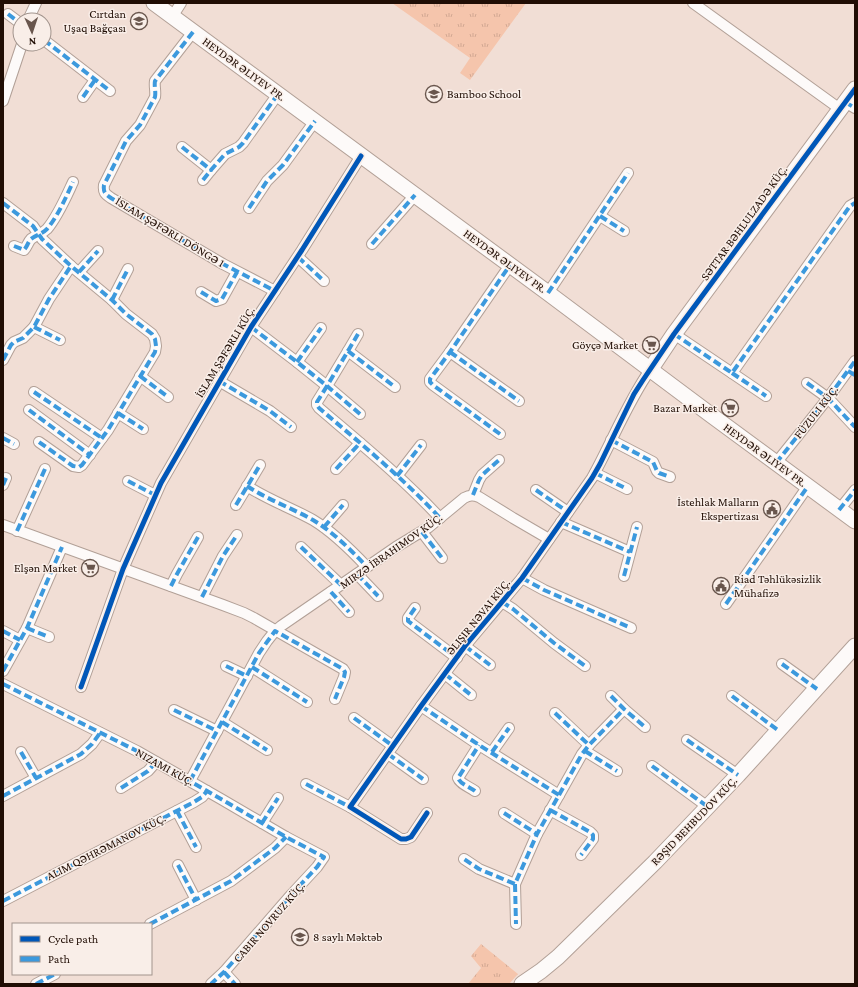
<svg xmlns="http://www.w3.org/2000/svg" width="858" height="987" viewBox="0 0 858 987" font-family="'Crimson Pro',serif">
  <defs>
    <pattern id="park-tufts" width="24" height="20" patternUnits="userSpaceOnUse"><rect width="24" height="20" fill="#f5c5ac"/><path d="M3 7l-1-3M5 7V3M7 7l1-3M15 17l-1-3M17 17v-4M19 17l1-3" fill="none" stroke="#d2a892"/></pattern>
  </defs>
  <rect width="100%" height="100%" fill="#f1ded5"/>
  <g fill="url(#park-tufts)">
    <polygon points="392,3 526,3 470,80 460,73 470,58"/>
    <polygon points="481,944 518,974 509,984 468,984 481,968 471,956"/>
  </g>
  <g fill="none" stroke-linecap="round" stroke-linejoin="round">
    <g stroke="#b2a097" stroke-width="12">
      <g id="street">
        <polyline points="693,3 840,109"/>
        <polyline points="8,14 20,23"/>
        <polyline points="172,17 181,3"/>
        <polyline points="28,20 36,3"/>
        <path d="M193 32 155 81C154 86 156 91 155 97L140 125 126 141 104 185C103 192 105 194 111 198L223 264 275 291"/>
        <polyline points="44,40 110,91"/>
        <polyline points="83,97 95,80"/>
        <polyline points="3,101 22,44"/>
        <polyline points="845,102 855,108"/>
        <polyline points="182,147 211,170 225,154 239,147 243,143 278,94"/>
        <polyline points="203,180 211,170"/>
        <polyline points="3,203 33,226 42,239 71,266 112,300 126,314 152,334 155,339 156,346 155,352 108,430 82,465 79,467 73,466 39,442"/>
        <polyline points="249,208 267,181 283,165 315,121"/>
        <polyline points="600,216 624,231"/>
        <polyline points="372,244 415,195"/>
        <path d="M14 246 24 250C27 247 28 242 31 239 36 235 42 234 47 229 58 216 66 197 73 182"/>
        <polyline points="298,257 324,281"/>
        <polyline points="79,272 98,251"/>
        <polyline points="201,292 216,301 222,299 237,272"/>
        <polyline points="548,293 628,173"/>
        <polyline points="112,300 128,269"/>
        <polyline points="34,327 60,340"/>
        <path d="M251 327 297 362 327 386 317 402V405L319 408C360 443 403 478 440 518"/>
        <polyline points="674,334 732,373 850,206 855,203"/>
        <polyline points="348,351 358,334"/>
        <polyline points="450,352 519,401"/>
        <polyline points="3,360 11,345 14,342 23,338 34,327 49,299 71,266"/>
        <polyline points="297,362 321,328"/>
        <polyline points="732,373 766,396"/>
        <polyline points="140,376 168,397"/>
        <polyline points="219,381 270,411 291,427"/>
        <polyline points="807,383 828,398 855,427"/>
        <polyline points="34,392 102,438"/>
        <polyline points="29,410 90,455"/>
        <polyline points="118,413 143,429"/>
        <polyline points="360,414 327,386 348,351 395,387"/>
        <polyline points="500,434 433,385 430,382 430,379 450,352 510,265"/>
        <polyline points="3,438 14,444"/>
        <polyline points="611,440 653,462 657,471 659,473 670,477"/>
        <polyline points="776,463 828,398 855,361"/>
        <polyline points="336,469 360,443"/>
        <polyline points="595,473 627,489"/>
        <polyline points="397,476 421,445"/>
        <polyline points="128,481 155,495"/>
        <polyline points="3,485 6,478"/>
        <path d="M247 486C268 500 292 508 313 520 333 532 351 550 367 567"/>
        <polyline points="536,490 568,512"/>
        <polyline points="473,495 479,480 482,475 499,460"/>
        <polyline points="236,505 260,465"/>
        <polyline points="839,510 855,490"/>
        <polyline points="561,522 630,552"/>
        <polyline points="3,525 223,605 244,613 254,618 343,669 345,672 344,677 335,699"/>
        <polyline points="324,527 343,505"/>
        <polyline points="17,531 45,469"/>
        <polyline points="422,532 442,558"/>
        <polyline points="301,547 341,585"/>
        <polyline points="357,574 378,596"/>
        <polyline points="624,576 637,527"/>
        <polyline points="522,578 544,590 631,628"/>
        <polyline points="171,586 177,574 198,537"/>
        <polyline points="331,592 349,612"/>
        <polyline points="202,597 223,556 237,535"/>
        <polyline points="502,602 513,609 554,643 585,666"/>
        <polyline points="726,604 808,486"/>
        <polyline points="415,608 408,618 408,621 457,658"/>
        <polyline points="27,628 49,637"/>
        <polyline points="3,631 20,640"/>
        <polyline points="465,646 490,665"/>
        <polyline points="782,664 817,689"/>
        <polyline points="226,666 247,676"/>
        <polyline points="252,667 307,702"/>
        <polyline points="3,671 27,628 62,547"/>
        <polyline points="445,674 471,695"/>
        <polyline points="3,684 137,751 221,799 286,837 324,857 317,867 291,895 224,972 211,984"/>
        <polyline points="81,687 123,569 161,483 251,327 302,250 361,156"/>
        <polyline points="611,696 624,709 645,727"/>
        <polyline points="732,696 779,731"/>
        <polyline points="421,706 479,745 559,795 537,834 515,884 479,869 464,859"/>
        <polyline points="174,710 217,731"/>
        <polyline points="555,713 589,745"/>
        <polyline points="354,718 393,746"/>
        <polyline points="222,722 267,750"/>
        <polyline points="687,740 738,775"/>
        <polyline points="585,751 617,771"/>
        <polyline points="21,752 36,778"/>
        <polyline points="492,752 509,728"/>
        <polyline points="388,754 423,779"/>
        <polyline points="652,766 708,807"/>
        <path d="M190 781 259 653 267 641 275 631 281 626 396 547 429 527 464 498C470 495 473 495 479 497L513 518 549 539"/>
        <polyline points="306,784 350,807"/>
        <polyline points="121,788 148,771 156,762"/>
        <path d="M475 791C470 787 460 784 458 778L479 745"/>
        <polyline points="559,795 582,754 589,745 624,709"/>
        <polyline points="3,796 81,754 92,744 100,733"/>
        <polyline points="550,810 590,832 593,835 593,839 581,855"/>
        <polyline points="177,811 196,847"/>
        <path d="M427 813 411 837 406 839H401L350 807 421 706 465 646 522 578 592 478C612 442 627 403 650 370"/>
        <polyline points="504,813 537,834"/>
        <polyline points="262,823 278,798"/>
        <polyline points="178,865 196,900"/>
        <polyline points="515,884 516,924"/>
        <polyline points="3,901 194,802 202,797 207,791"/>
        <polyline points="150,924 231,881 275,848 286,837"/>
        <polyline points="224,972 235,984"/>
        <polyline points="36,984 55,974"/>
      </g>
    </g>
    <g stroke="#b2a097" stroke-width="17">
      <g id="secondary">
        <polyline points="154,3 548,293 711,415 855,521"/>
        <polyline points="650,370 674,334 855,89"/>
        <polyline points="522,984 541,971 558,957 655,862 738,775 855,646"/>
      </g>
    </g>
    <use href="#street" stroke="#fdfaf9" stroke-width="10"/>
    <use href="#secondary" stroke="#fdfaf9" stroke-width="15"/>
    <g stroke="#3c99dd" stroke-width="4" stroke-dasharray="8 4" stroke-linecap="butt">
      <polyline points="8,14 20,23"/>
      <path d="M193 32 155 81C154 86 156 91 155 97L140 125 126 141 104 185C103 192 105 194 111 198L223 264 275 291"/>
      <polyline points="44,40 110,91"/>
      <polyline points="83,97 95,80"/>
      <polyline points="845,102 855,108"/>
      <polyline points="182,147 211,170 225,154 239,147 243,143 278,94"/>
      <polyline points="203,180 211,170"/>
      <polyline points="3,203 33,226 42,239 71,266 112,300 126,314 152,334 155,339 156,346 155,352 108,430 82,465 79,467 73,466 39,442"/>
      <polyline points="249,208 267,181 283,165 315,121"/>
      <polyline points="600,216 624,231"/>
      <polyline points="372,244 415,195"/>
      <path d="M14 246 24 250C27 247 28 242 31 239 36 235 42 234 47 229 58 216 66 197 73 182"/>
      <polyline points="298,257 324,281"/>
      <polyline points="79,272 98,251"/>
      <polyline points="201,292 216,301 222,299 237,272"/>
      <polyline points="548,293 628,173"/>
      <polyline points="112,300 128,269"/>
      <polyline points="34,327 60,340"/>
      <path d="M251 327 297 362 327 386 317 402V405L319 408C360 443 403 478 440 518"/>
      <polyline points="674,334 732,373 850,206 855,203"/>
      <polyline points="348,351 358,334"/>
      <polyline points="450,352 519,401"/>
      <polyline points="3,360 11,345 14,342 23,338 34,327 49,299 71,266"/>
      <polyline points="297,362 321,328"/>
      <polyline points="848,371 855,375"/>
      <polyline points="732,373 766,396"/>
      <polyline points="140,376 168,397"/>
      <polyline points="219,381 270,411 291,427"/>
      <polyline points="807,383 828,398 855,427"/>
      <polyline points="34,392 102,438"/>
      <polyline points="29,410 90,455"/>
      <polyline points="118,413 143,429"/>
      <polyline points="360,414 327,386 348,351 395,387"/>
      <polyline points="500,434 433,385 430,382 430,379 450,352 510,265"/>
      <polyline points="3,438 14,444"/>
      <polyline points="611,440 653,462 657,471 659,473 670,477"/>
      <polyline points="776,463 828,398 855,361"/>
      <polyline points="336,469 360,443"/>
      <polyline points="595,473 627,489"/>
      <polyline points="397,476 421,445"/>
      <polyline points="128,481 155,495"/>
      <polyline points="3,485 6,478"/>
      <path d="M247 486C268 500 292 508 313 520 333 532 351 550 367 567"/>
      <polyline points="536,490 568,512"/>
      <polyline points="473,495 479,480 482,475 499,460"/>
      <polyline points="236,505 260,465"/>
      <polyline points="839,510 855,490"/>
      <polyline points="561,522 630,552"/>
      <polyline points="324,527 343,505"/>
      <polyline points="17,531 45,469"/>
      <polyline points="422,532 442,558"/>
      <polyline points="301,547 341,585"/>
      <polyline points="357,574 378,596"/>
      <polyline points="624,576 637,527"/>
      <polyline points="522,578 544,590 631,628"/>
      <polyline points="171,586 177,574 198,537"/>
      <polyline points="331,592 349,612"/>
      <polyline points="202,597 223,556 237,535"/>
      <polyline points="502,602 513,609 554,643 585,666"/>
      <polyline points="726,604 808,486"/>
      <polyline points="415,608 408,618 408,621 457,658"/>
      <polyline points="27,628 49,637"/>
      <polyline points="3,631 20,640"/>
      <polyline points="465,646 490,665"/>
      <polyline points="782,664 817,689"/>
      <polyline points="226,666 247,676"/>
      <polyline points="252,667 307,702"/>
      <polyline points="3,671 27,628 62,547"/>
      <polyline points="445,674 471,695"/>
      <polyline points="3,684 137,751 221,799 286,837 324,857 317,867 291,895 224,972 211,984"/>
      <polyline points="611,696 624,709 645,727"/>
      <polyline points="732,696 779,731"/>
      <polyline points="421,706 479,745 559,795 537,834 515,884 479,869 464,859"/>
      <polyline points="174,710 217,731"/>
      <polyline points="555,713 589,745"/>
      <polyline points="354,718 393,746"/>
      <polyline points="222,722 267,750"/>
      <polyline points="687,740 738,775"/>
      <polyline points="585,751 617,771"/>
      <polyline points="21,752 36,778"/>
      <polyline points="492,752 509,728"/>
      <polyline points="388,754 423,779"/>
      <polyline points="652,766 708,807"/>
      <polyline points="190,781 259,653 275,631 343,669 345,672 344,677 335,699"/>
      <polyline points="306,784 350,807"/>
      <polyline points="121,788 148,771 156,762"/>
      <path d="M475 791C470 787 460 784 458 778L479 745"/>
      <polyline points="559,795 582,754 589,745 624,709"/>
      <polyline points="3,796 81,754 92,744 100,733"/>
      <polyline points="550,810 590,832 593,835 593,839 581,855"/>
      <polyline points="177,811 196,847"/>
      <polyline points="504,813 537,834"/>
      <polyline points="262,823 278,798"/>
      <polyline points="178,865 196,900"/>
      <polyline points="515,884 516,924"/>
      <polyline points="3,901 194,802 202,797 207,791"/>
      <polyline points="150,924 231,881 275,848 286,837"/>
      <polyline points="224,972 235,984"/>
      <polyline points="36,984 55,974"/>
    </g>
    <g stroke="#f9eee8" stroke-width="8">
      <g id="cycleway">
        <polyline points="81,687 123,569 161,483 251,327 302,250 361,156"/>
        <polyline points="427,813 411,837 406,839 401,839 350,807 421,706 465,646 522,578 592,478 600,464 634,394 643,380 674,334 855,89"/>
      </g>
    </g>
    <use href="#cycleway" stroke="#0057b8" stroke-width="5"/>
  </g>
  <defs>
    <g id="school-ring" transform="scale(0.9)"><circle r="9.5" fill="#f9eee8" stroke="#69564d" stroke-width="1.5"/><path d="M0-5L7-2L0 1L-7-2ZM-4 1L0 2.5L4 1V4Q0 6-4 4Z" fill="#69564d"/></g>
    <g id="university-ring" transform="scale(0.9)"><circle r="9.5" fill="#f9eee8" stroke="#69564d" stroke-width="1.5"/><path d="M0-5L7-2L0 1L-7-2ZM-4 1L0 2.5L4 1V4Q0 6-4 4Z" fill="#69564d"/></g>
    <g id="supermarket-ring" transform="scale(0.9)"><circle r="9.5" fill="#f9eee8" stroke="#69564d" stroke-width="1.5"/><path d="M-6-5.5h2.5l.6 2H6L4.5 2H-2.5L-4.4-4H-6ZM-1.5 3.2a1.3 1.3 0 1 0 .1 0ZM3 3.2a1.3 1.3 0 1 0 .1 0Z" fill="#69564d"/></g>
    <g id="civic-ring" transform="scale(0.9)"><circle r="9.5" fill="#f9eee8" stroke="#69564d" stroke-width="1.5"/><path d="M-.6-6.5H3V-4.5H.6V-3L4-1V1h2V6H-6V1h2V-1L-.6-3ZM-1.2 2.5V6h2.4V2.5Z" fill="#69564d"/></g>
  </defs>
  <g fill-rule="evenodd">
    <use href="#school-ring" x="139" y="21"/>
    <use href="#university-ring" x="434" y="94"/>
    <use href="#supermarket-ring" x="651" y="345"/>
    <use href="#supermarket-ring" x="730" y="408"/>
    <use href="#civic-ring" x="772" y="509"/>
    <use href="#supermarket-ring" x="90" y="568"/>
    <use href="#civic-ring" x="721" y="586"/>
    <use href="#school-ring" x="300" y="937"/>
  </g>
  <g text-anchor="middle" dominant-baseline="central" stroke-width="3" stroke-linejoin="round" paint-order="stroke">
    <g font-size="12" fill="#200d04" stroke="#f9eee8" text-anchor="end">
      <text x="126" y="14">Cırtdan<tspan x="126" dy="14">Uşaq Bağçası</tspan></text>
      <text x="447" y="94" text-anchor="start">Bamboo School</text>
      <text x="638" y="345">Göyçə Market</text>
      <text x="717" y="408">Bazar Market</text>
      <text x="759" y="502">İstehlak Malların<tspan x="759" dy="14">Ekspertizası</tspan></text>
      <text x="77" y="568">Elşən Market</text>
      <text x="734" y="579" text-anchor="start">Riad Təhlükəsizlik<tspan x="734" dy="14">Mühafizə</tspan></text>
      <text x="313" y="937" text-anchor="start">8 saylı Məktəb</text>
    </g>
    <g font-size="12" fill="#200d04" stroke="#f9eee8">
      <text transform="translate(244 69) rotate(36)">HEYDƏR ƏLIYEV PR.</text>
      <text transform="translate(744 223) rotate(-54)">SƏTTAR BƏHLULZADƏ KÜÇ.</text>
      <text transform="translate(170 232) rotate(31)">İSLAM ŞƏFƏRLI DÖNGƏ 1</text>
      <text transform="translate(505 261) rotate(36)">HEYDƏR ƏLIYEV PR.</text>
      <text transform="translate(225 352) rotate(-59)">İSLAM ŞƏFƏRLI KÜÇ.</text>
      <text transform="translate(816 412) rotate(-52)">FÜZULI KÜÇ.</text>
      <text transform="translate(765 455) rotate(36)">HEYDƏR ƏLIYEV PR.</text>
      <text transform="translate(391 551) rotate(-35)">MIRZƏ İBRAHIMOV KÜÇ.</text>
      <text transform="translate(478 617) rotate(-51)">ƏLIŞIR NƏVAI KÜÇ.</text>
      <text transform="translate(165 767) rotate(29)">NIZAMI KÜÇ.</text>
      <text transform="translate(694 821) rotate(-46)">RƏŞID BEHBUDOV KÜÇ.</text>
      <text transform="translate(106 847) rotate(-27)">ALIM QƏHRƏMANOV KÜÇ.</text>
      <text transform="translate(269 922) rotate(-49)">CABIR NOVRUZ KÜÇ.</text>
    </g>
  </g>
  <rect width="858" height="987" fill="none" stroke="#200d04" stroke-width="8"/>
  <rect x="12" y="923" width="140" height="52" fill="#f9eee8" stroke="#a2948d"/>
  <rect x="20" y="936" width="20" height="6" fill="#0057b8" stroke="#a2948d"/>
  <text x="48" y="943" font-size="12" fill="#200d04">Cycle path</text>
  <rect x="20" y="956" width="20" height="6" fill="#3c99dd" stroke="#a2948d"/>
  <text x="48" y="963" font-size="12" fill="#200d04">Path</text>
  <g transform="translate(32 32) rotate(177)"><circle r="19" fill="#f9eee8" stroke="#a2948d"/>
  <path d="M0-3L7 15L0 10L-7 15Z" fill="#69564d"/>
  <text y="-6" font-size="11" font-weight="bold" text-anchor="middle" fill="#200d04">N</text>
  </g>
</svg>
